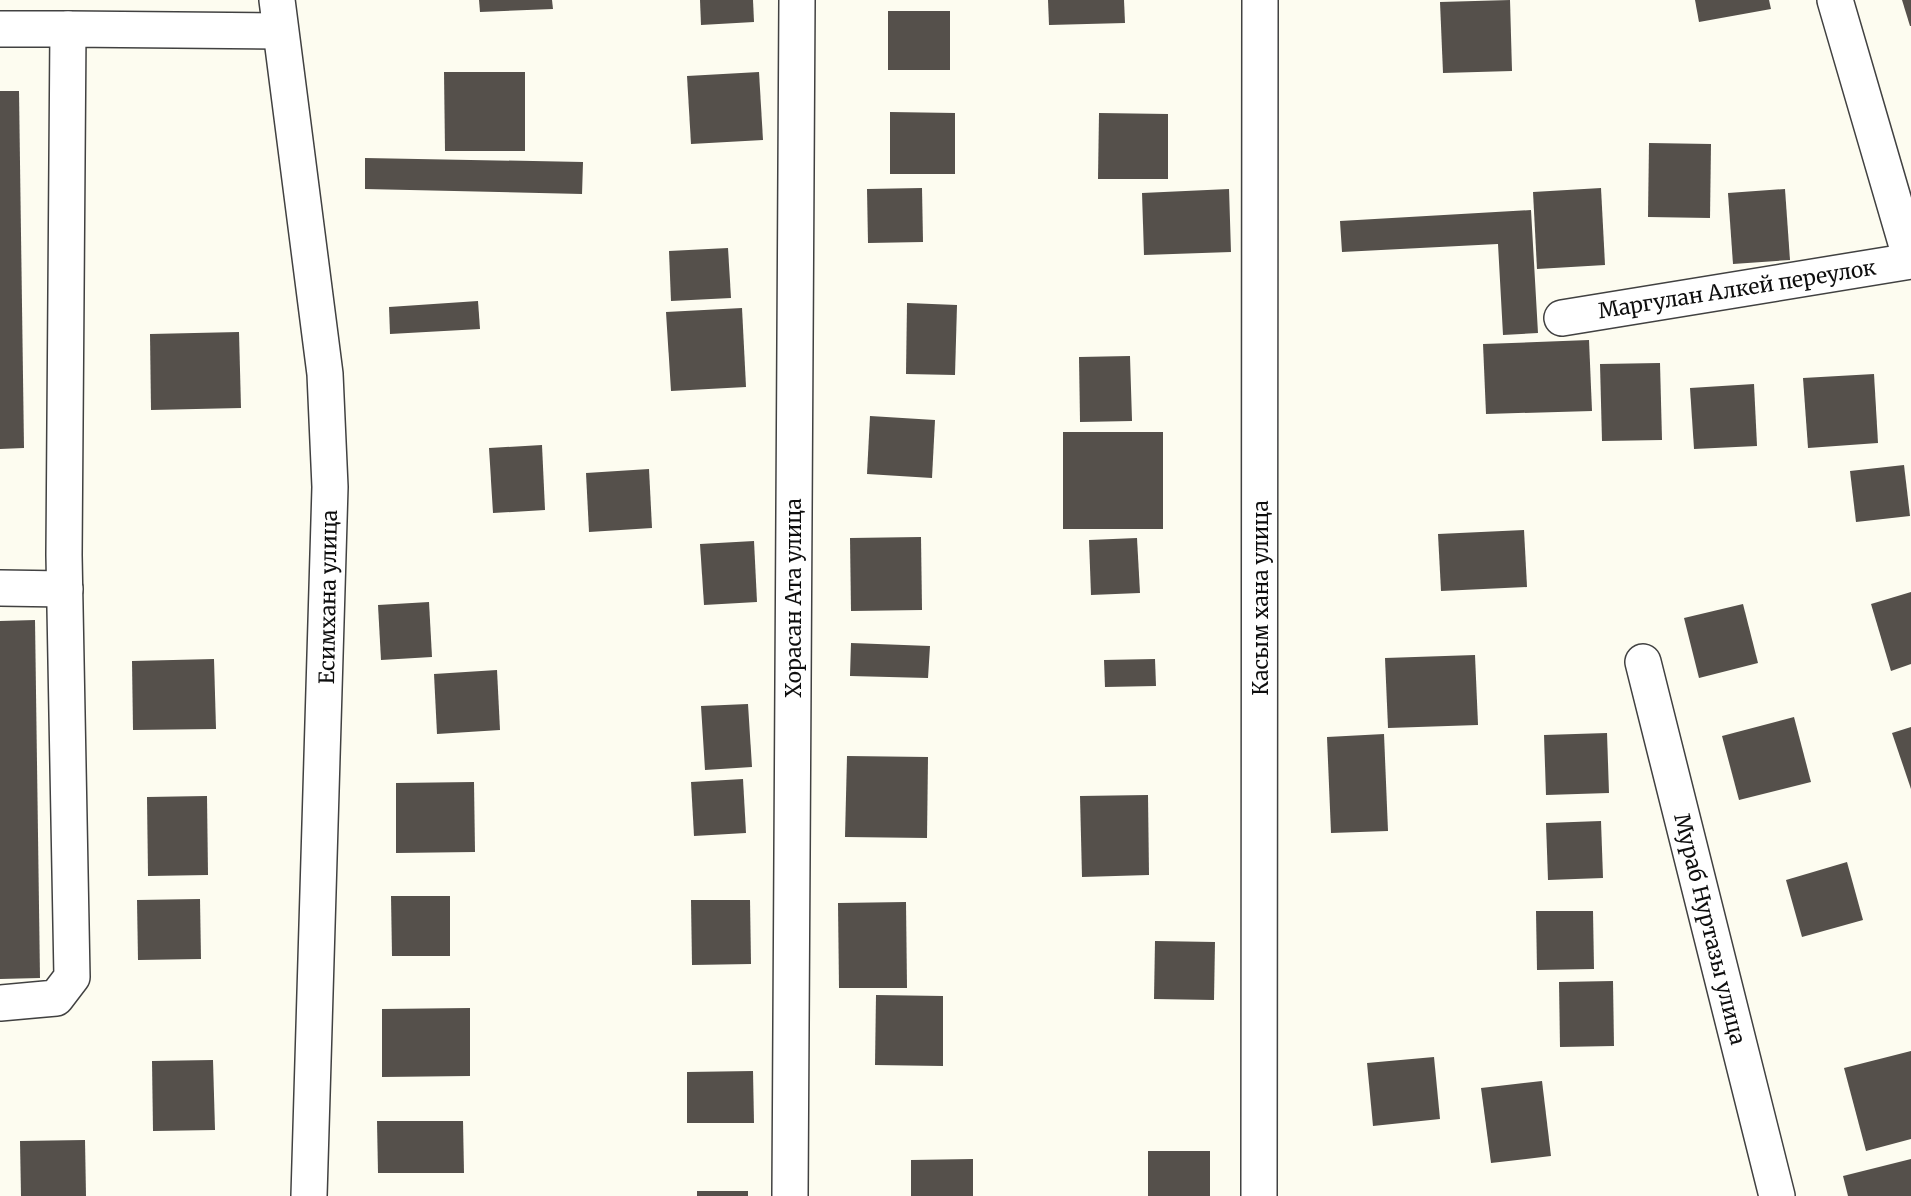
<svg xmlns="http://www.w3.org/2000/svg" width="1911" height="1196" viewBox="0 0 1911 1196" font-family="Merriweather,serif">
  <rect width="100%" height="100%" fill="#fdfcf0"/>
  <g fill="#55504b">
    <polygon points="479,0 552,0 553,9 480,12"/>
    <polygon points="700,0 753,0 754,22 701,25"/>
    <polygon points="1048,0 1124,0 1125,23 1049,25"/>
    <polygon points="1510,0 1512,71 1443,73 1440,2"/>
    <polygon points="1695,0 1769,0 1771,9 1699,22"/>
    <polygon points="1902,0 1911,0 1911,26 1910,26"/>
    <rect x="888" y="11" width="62" height="59"/>
    <polygon points="444,72 525,72 525,151 445,151"/>
    <polygon points="759,72 763,140 691,144 687,76"/>
    <polygon points="0,91 19,91 24,448 0,449"/>
    <polygon points="890,112 955,113 955,174 890,174"/>
    <polygon points="1099,113 1168,114 1168,179 1098,179"/>
    <polygon points="1649,143 1711,144 1710,218 1648,217"/>
    <polygon points="365,158 583,162 582,194 365,189"/>
    <polygon points="922,188 923,242 868,243 867,189"/>
    <polygon points="1601,188 1605,265 1537,269 1533,192"/>
    <polygon points="1229,189 1231,252 1144,255 1142,193"/>
    <polygon points="1785,189 1790,260 1733,264 1728,193"/>
    <polygon points="1531,210 1538,333 1503,335 1498,244 1342,252 1340,221"/>
    <polygon points="728,248 731,298 671,301 669,251"/>
    <polygon points="478,301 480,329 390,334 389,307"/>
    <polygon points="907,303 957,305 955,375 906,374"/>
    <polygon points="742,308 746,387 671,391 666,312"/>
    <polygon points="239,332 241,408 151,410 150,334"/>
    <polygon points="1589,340 1592,411 1486,414 1483,344"/>
    <polygon points="1130,356 1132,421 1080,422 1079,357"/>
    <polygon points="1660,363 1662,440 1602,441 1600,364"/>
    <polygon points="1874,374 1878,443 1808,448 1803,378"/>
    <polygon points="1754,384 1757,446 1694,449 1690,388"/>
    <polygon points="870,416 935,420 932,478 867,474"/>
    <rect x="1063" y="432" width="100" height="97"/>
    <polygon points="542,445 545,510 493,513 489,448"/>
    <polygon points="1904,465 1910,516 1856,522 1850,471"/>
    <polygon points="649,469 652,528 589,532 586,473"/>
    <polygon points="1524,530 1527,587 1441,591 1438,534"/>
    <polygon points="921,537 922,610 851,611 850,538"/>
    <polygon points="1137,538 1140,593 1091,595 1089,540"/>
    <polygon points="754,541 757,602 704,605 700,544"/>
    <polygon points="1911,592 1911,664 1891,671 1871,604"/>
    <polygon points="429,602 432,657 381,660 378,605"/>
    <polygon points="1743,604 1758,663 1699,678 1684,618"/>
    <polygon points="35,620 40,978 0,979 0,621"/>
    <polygon points="851,643 930,646 928,678 850,676"/>
    <polygon points="1475,655 1478,725 1388,728 1385,658"/>
    <polygon points="214,659 216,729 133,730 132,661"/>
    <polygon points="1155,659 1156,686 1105,687 1104,660"/>
    <polygon points="497,670 500,730 437,734 434,674"/>
    <polygon points="748,704 752,767 705,770 701,706"/>
    <polygon points="1794,717 1811,782 1739,800 1722,736"/>
    <polygon points="1911,727 1911,789 1892,733"/>
    <polygon points="1607,733 1609,793 1546,795 1544,735"/>
    <polygon points="1384,734 1388,831 1331,833 1327,737"/>
    <polygon points="847,756 928,757 927,838 845,837"/>
    <polygon points="743,779 746,833 694,836 691,782"/>
    <polygon points="474,782 475,852 396,853 396,783"/>
    <polygon points="1148,795 1149,875 1082,877 1080,796"/>
    <polygon points="207,796 208,875 148,876 147,797"/>
    <polygon points="1601,821 1603,878 1548,880 1546,823"/>
    <polygon points="1847,862 1863,920 1802,937 1786,880"/>
    <polygon points="391,896 450,896 450,956 392,956"/>
    <polygon points="200,899 201,959 138,960 137,900"/>
    <polygon points="691,900 750,900 751,964 692,965"/>
    <polygon points="906,902 907,988 839,988 838,903"/>
    <polygon points="1536,911 1593,911 1594,969 1537,970"/>
    <polygon points="1155,941 1215,942 1214,1000 1154,999"/>
    <polygon points="1613,981 1614,1046 1560,1047 1559,982"/>
    <polygon points="876,995 943,996 943,1066 875,1065"/>
    <polygon points="470,1008 470,1076 382,1077 382,1009"/>
    <polygon points="1911,1051 1911,1139 1866,1151 1844,1068"/>
    <polygon points="1434,1057 1440,1119 1373,1126 1367,1063"/>
    <polygon points="213,1060 215,1130 153,1131 152,1061"/>
    <polygon points="753,1071 754,1123 687,1123 687,1072"/>
    <polygon points="1542,1081 1551,1156 1491,1163 1481,1088"/>
    <polygon points="377,1121 463,1121 464,1173 378,1173"/>
    <polygon points="85,1140 86,1196 21,1196 20,1141"/>
    <rect x="1148" y="1151" width="62" height="45"/>
    <polygon points="973,1159 973,1196 911,1196 911,1160"/>
    <polygon points="1911,1159 1911,1196 1848,1196 1843,1176"/>
    <rect x="697" y="1191" width="51" height="5"/>
  </g>
  <g fill="none" stroke-linecap="round" stroke-linejoin="round">
    <g stroke="#414141" stroke-width="38">
      <g id="minor">
        <polyline points="277,0 325,374 330,487 309,1196"/>
        <polyline points="1835,0 1911,260"/>
        <polyline points="0,29 68,29"/>
        <polyline points="1562,318 1911,261"/>
        <polyline points="0,588 65,589"/>
        <polyline points="1643,662 1777,1196"/>
        <polyline points="0,1003 56,998 72,977 64,555 68,29 279,31"/>
        <polyline points="790,1196 797,0"/>
        <polyline points="1259,1196 1260,0"/>
      </g>
    </g>
    <use href="#minor" stroke="#fff" stroke-width="35"/>
  </g>
  <g text-anchor="middle" dominant-baseline="central" stroke-width="7" stroke-linejoin="round" paint-order="stroke">
    <g font-size="21" fill="#0e0e0e" stroke="#fff">
      <text transform="translate(1737 289) rotate(-9)">Маргулан Алкей переулок</text>
      <text transform="translate(328 597) rotate(-89)">Есимхана улица</text>
      <text transform="translate(793 598) rotate(-90)">Хорасан Ата улица</text>
      <text transform="translate(1260 598) rotate(-90)">Касым хана улица</text>
      <text transform="translate(1710 929) rotate(76)">Мураб Нуртазы улица</text>
    </g>
  </g>
</svg>
